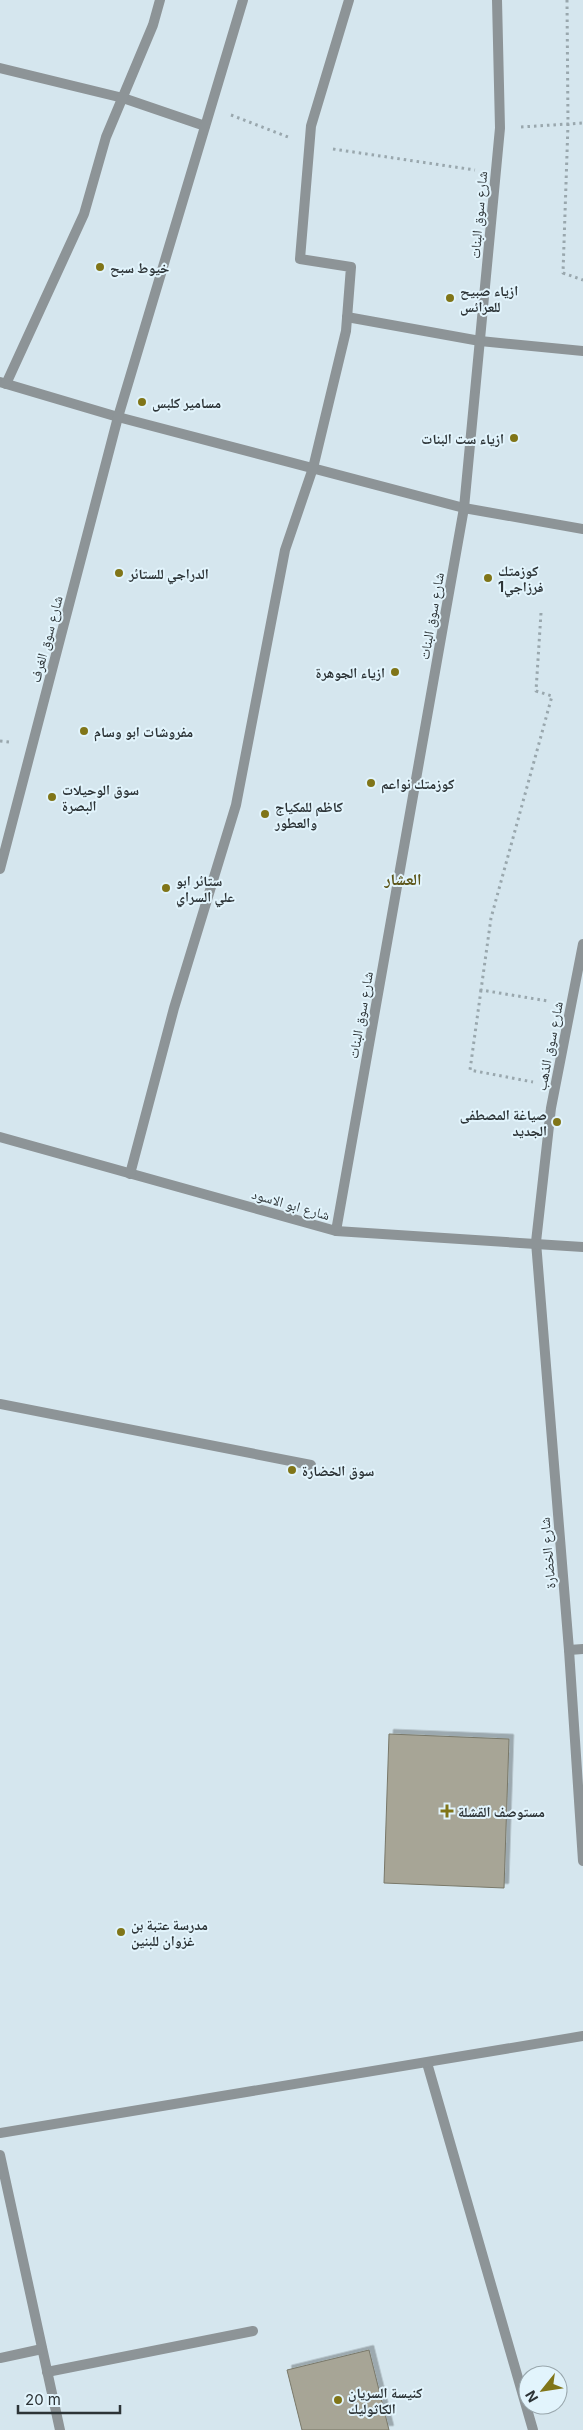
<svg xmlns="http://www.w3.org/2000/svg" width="583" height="2430" viewBox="0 0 583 2430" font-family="Inter,'Noto Naskh Arabic',sans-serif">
  <defs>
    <filter id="shadow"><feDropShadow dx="4.5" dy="-4.5" stdDeviation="0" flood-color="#0004"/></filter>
  </defs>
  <rect width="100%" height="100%" fill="#d5e6ee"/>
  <g fill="#a7a596" stroke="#797869" filter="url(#shadow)">
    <polygon points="389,1734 509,1739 504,1888 384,1883"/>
    <polygon points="369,2350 389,2430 302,2430 287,2370"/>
  </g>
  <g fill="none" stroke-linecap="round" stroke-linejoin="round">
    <g stroke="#99a7ad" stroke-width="3" stroke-dasharray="2.5 4" stroke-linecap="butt">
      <polyline points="567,0 568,124 563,273 583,280"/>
      <polyline points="231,115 288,137"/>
      <polyline points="521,127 583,123"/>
      <polyline points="333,149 475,170"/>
      <polyline points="541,613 536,691 552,696 491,918 481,990 548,1001"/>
      <polyline points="0,741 9,742"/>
      <polyline points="481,990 470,1070 533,1082"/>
    </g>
    <g stroke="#8d9497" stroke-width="10">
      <polyline points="0,1404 311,1465"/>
      <polyline points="427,2063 533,2430"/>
      <polyline points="0,2155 60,2430"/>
      <polyline points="0,2358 42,2349"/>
      <polyline points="47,2372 253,2331"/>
    </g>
    <g stroke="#8d9497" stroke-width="10">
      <polyline points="0,68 123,98 205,126"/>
      <polyline points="347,317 480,341 583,351"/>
      <polyline points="0,382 118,417 464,508 583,529"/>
      <polyline points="6,384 84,214 106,137 153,25 160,0"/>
      <polyline points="0,869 118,417 243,0"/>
      <polyline points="583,944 551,1108 536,1242 569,1650 583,1861"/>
      <polyline points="0,1137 336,1231 583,1247"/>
      <polyline points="130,1174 174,1008 236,805 285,550 313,468 346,331 351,267 300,259 311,126 349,0"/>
      <polyline points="336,1231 464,508 500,128 497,0"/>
      <polyline points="569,1650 583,1649"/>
      <polyline points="0,2133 583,2036"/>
    </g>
  </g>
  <g fill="#807518" stroke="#e2f4fc" stroke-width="2">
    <circle cx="100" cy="267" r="5"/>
    <circle cx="450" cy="298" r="5"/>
    <circle cx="142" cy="402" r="5"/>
    <circle cx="514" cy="438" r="5"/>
    <circle cx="119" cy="573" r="5"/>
    <circle cx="488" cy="578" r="5"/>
    <circle cx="395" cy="672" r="5"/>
    <circle cx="84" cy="731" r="5"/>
    <circle cx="371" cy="783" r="5"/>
    <circle cx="52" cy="797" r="5"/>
    <circle cx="265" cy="814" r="5"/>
    <circle cx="166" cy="888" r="5"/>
    <circle cx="557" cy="1122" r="5"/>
    <circle cx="292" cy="1470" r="5"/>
    <path d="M444.5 1803.5h5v5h5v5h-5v5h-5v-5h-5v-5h5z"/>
    <circle cx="121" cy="1932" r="5"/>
    <circle cx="338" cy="2400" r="5"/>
  </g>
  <g text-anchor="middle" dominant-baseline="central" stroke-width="4" stroke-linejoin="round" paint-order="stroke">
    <g font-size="14" fill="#2c3336" stroke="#e2f4fc">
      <text transform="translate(478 215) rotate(-85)">شارع سوق البنات</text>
      <text transform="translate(431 616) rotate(-80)">شارع سوق البنات</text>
      <text transform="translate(46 639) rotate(-75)">شارع سوق الغرف</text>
      <text transform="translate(360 1015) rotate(-80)">شارع سوق البنات</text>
      <text transform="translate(549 1046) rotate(-79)">شارع سوق الذهب</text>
      <text transform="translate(291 1204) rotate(16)">شارع ابو الاسود</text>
      <text transform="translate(547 1553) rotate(-95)">شارع الخضارة</text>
    </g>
    <g font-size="14" font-weight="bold" fill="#2c3336" stroke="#e2f4fc" text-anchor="start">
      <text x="110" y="267">خيوط سبح</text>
      <text x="460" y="290">ازياء صبيح<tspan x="460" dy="16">للعرائس</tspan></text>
      <text x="152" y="402">مسامير كلبس</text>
      <text x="504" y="438" text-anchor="end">ازياء ست البنات</text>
      <text x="498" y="570">كوزمتك<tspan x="498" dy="16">فرزاجي1</tspan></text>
      <text x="129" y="573">الدراجي للستائر</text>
      <text x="385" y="672" text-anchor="end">ازياء الجوهرة</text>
      <text x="94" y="731">مفروشات ابو وسام</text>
      <text x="381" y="783">كوزمتك نواعم</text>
      <text x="62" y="789">سوق الوحيلات<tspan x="62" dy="16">البصرة</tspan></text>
      <text x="275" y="806">كاظم للمكياج<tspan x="275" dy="16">والعطور</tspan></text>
      <text x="176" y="880">ستائر ابو<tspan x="176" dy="16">علي السراي</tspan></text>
      <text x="547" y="1114" text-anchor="end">صياغة المصطفى<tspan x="547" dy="16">الجديد</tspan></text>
      <text x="302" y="1470">سوق الخضارة</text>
      <text x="458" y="1811">مستوصف القشلة</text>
      <text x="131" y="1924">مدرسة عتبة بن<tspan x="131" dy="16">غزوان للبنين</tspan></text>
      <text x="348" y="2392">كنيسة السريان<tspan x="348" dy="16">الكاثوليك</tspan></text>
    </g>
    <g font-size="16" font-weight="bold" fill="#5d561a" stroke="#e2f4fc">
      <text x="403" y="879">العشار</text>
    </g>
  </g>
  <g transform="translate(543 2390) rotate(240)"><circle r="24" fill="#e2f4fc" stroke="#99a7ad"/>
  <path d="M0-4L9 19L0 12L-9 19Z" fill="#807518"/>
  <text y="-8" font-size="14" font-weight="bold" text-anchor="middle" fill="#2c3336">N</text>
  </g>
  <path d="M18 2405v8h102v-8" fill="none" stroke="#2c3336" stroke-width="2.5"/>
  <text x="25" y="2405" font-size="15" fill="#2c3336" stroke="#e2f4fc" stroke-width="4" paint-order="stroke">20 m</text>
</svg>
